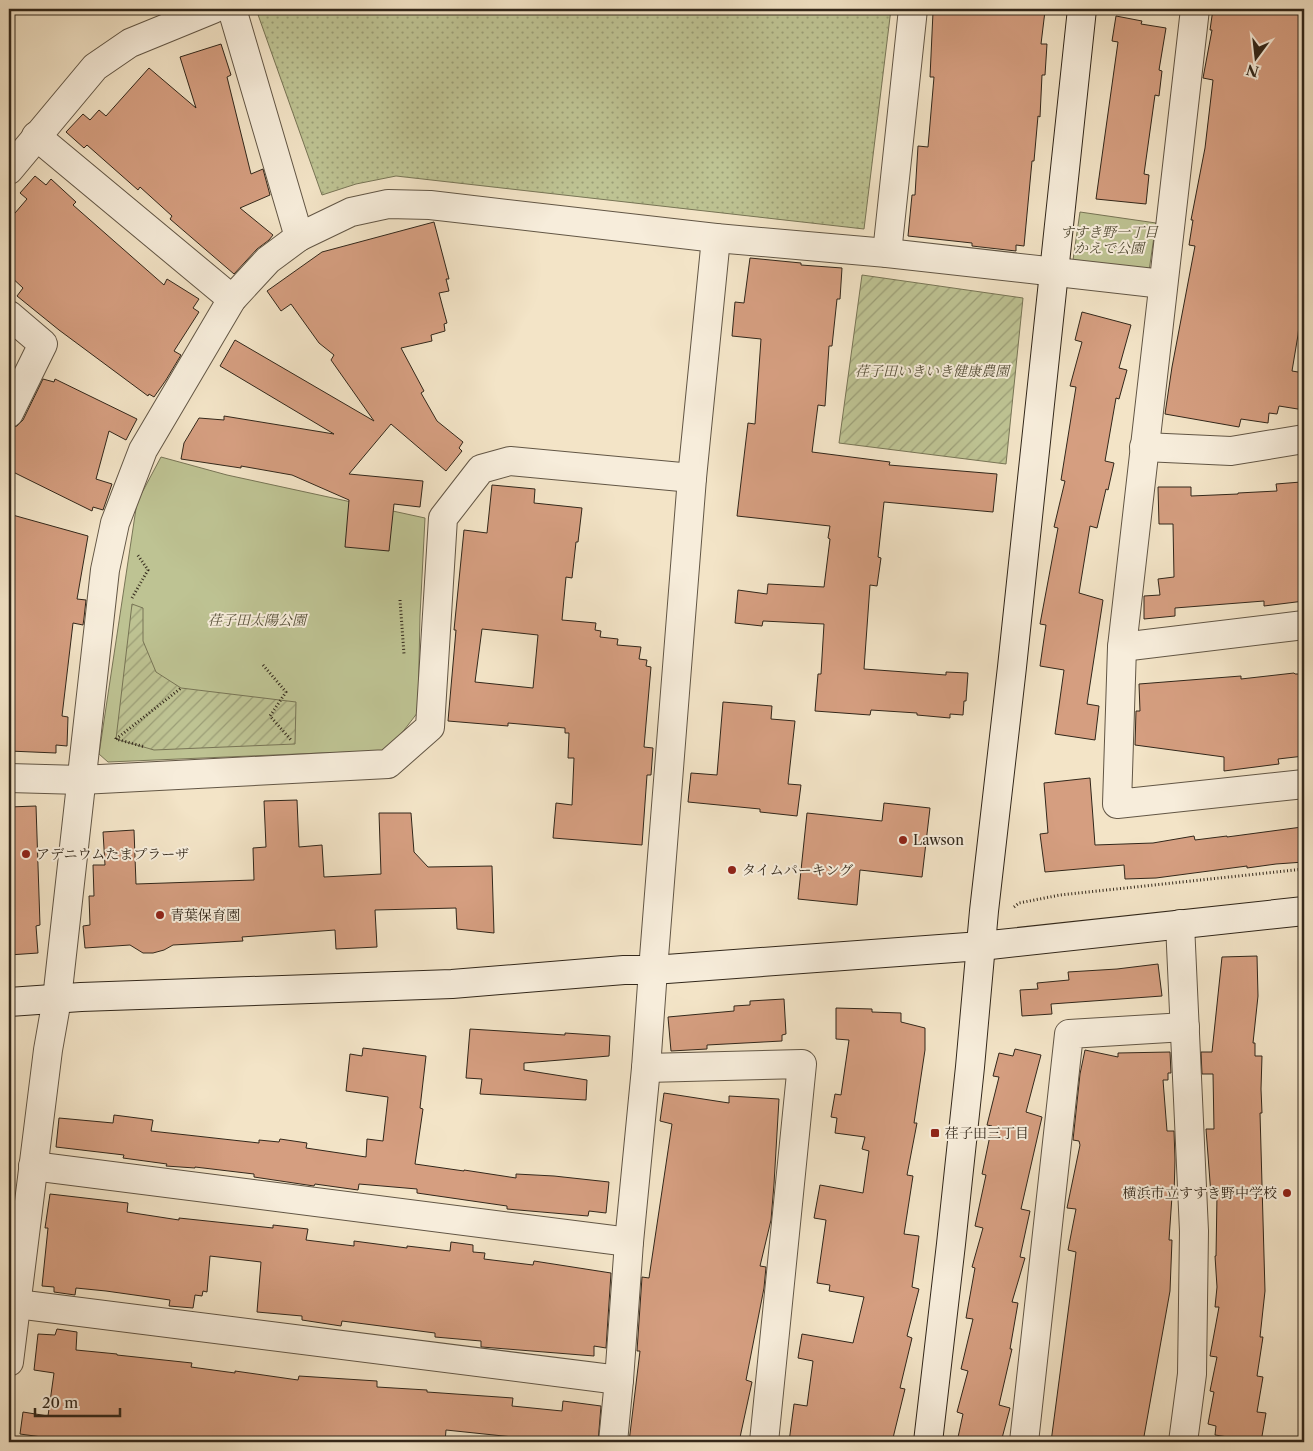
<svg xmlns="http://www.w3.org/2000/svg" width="1313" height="1451" viewBox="0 0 1313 1451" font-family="'Libre Caslon Text','Noto Serif JP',serif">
  <defs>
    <pattern id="grass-dots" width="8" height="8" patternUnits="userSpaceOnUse" patternTransform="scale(1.25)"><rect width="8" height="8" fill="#bec393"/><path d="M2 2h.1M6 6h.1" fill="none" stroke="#9b9e77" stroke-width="1.8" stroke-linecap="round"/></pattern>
    <pattern id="garden-furrows" width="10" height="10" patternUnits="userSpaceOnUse" patternTransform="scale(1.25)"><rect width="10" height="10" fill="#bec393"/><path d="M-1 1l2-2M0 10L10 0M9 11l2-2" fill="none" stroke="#9b9e77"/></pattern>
  </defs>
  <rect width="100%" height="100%" fill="#f3e4c7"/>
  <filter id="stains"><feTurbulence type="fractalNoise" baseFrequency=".004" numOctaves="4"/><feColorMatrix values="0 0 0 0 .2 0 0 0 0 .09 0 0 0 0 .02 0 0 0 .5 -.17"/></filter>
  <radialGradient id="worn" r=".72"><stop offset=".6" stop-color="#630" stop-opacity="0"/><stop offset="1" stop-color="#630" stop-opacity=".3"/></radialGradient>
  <polygon fill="url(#grass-dots)" stroke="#787556" points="256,9 891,9 864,229 396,176 356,184 322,195"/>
  <g fill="#bec393" stroke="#787556">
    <polygon points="1080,212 1156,223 1149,271 1073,260"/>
    <polygon points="161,457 227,475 425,518 420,616 418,712 388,751 321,753 108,762 99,754 137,502"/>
  </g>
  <g fill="url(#garden-furrows)" stroke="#787556">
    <polygon points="862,275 1023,298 1006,464 839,443"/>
    <polygon points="132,604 143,608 143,641 156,672 181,688 296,702 295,744 154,750 116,739"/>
  </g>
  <g fill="#d59e80" stroke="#32271a" fill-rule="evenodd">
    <polygon points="950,9 1026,9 1045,11 1041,44 1047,44 1045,75 1042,75 1040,117 1038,116 1034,161 1032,161 1024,246 1016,245 1016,251 972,246 972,243 908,236 912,195 915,195 918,146 928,147 934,77 930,77 933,12 950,13"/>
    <polygon points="1213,9 1299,9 1304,18 1304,260 1300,285 1303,285 1298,335 1292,371 1304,373 1304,410 1279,406 1277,414 1269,413 1268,423 1241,419 1239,427 1165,414 1172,367 1195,246 1189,245 1193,220 1191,220 1205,148 1213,80 1203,78 1212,30 1210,30"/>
    <polygon points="1116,16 1142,21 1141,24 1166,28 1159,70 1162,71 1159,96 1155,95 1144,174 1149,175 1146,204 1096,199 1118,42 1112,41"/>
    <polygon points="221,44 231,75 227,77 251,174 263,169 270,195 240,208 273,235 269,240 257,249 234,274 170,219 172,216 140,187 138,190 87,145 84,148 66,132 83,114 90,120 99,110 106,116 149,68 196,108 180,57"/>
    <polygon points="35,176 46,185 51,179 76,202 73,205 164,285 167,279 199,299 193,308 199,312 174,351 181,355 166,380 154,397 149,394 148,396 59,330 17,296 23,288 9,275 9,220 27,199 20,193"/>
    <polygon points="434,222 449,279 446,279 449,291 439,293 447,323 444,324 445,331 431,335 432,341 401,348 424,391 421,393 437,421 463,442 459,448 462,451 446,471 391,424 349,474 423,481 420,507 394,504 389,551 345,547 349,500 292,475 241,466 241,468 181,459 184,443 199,418 224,420 224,416 334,434 220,366 235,340 374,421 331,360 334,355 319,343 291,304 281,311 267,291 322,252"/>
    <polygon points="750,258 801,263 801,265 842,268 840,299 837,299 832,346 829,346 825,406 818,405 812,452 890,462 889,465 997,474 993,512 884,502 878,557 881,558 877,586 870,585 864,669 946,675 946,672 968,673 966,701 964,701 963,715 950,714 950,718 917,715 917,713 871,710 870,715 815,711 818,674 821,674 824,624 763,621 762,626 735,623 738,590 767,594 768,584 824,587 830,539 828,538 830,526 737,516 748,423 755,424 761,339 732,336 735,302 744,303"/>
    <polygon points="1082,312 1131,325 1119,368 1127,370 1119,399 1116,398 1105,461 1114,463 1108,490 1106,489 1097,528 1090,526 1079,593 1103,600 1087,704 1099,706 1095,740 1055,734 1064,670 1040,666 1046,625 1040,624 1058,528 1054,527 1065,481 1061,480 1076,387 1070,386 1082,342 1075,340"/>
    <polygon points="43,379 54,382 55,379 137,419 126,440 109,431 96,479 112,484 103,510 93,507 92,511 9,470 9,428 17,426 23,420"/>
    <polygon points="1301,482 1302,493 1304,493 1304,601 1264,606 1264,601 1175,608 1175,616 1144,619 1144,596 1160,595 1158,579 1174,577 1173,524 1159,524 1158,487 1191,487 1191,496 1238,494 1238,493 1277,491 1276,484"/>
    <path d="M492 485 535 489 534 503 582 508 578 542H576L572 578 566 577 562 620 596 623 595 630 601 631 600 637 618 639 617 645 641 647 639 659 647 660 646 666 651 667 644 747 653 748 651 775H647L642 845 553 838 556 803 572 805 574 758H568L569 733H565V728L508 723V726L448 721 456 630H454L464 530 487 533ZM482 629 538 635 533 688 475 682Z"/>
    <polygon points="9,514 88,536 77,599 86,600 84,618 83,625 73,623 62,716 68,717 67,746 56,745 56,753 9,751"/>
    <polygon points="1294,673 1295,674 1304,674 1304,756 1278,759 1279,764 1224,771 1224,757 1135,745 1136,711 1140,711 1139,684 1241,676 1241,679"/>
    <polygon points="723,702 772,706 771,719 795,721 788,784 801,785 797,816 760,812 760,809 688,802 691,773 717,775"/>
    <polygon points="1090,778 1095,845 1153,843 1194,836 1195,840 1227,836 1227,837 1302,827 1303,833 1304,833 1304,862 1276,864 1247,868 1247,866 1156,878 1125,879 1124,865 1045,872 1040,834 1048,833 1044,783"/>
    <polygon points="297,800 299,847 322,845 324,877 381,874 379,813 411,813 414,852 428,867 492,866 494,933 457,929 456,908 375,910 377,947 336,949 335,930 242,937 243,941 173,945 164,950 153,953 143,953 130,945 85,948 83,926 90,925 89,896 94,896 93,865 105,865 103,832 134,830 136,884 254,880 253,848 266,847 264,801"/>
    <polygon points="884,803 930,808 922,877 860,870 857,905 798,899 807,813 882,821"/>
    <polygon points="36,806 40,925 36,926 38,953 9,955 9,807"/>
    <polygon points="1257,956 1258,996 1253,1043 1255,1043 1255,1056 1262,1056 1261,1089 1262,1113 1260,1113 1265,1291 1260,1337 1263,1337 1257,1376 1263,1377 1257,1412 1266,1413 1261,1442 1215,1435 1216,1426 1208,1424 1214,1392 1210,1391 1217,1357 1210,1356 1219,1307 1215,1307 1217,1287 1215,1256 1216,1256 1217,1195 1211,1195 1206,1129 1214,1129 1213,1074 1202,1074 1201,1052 1212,1052 1222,957"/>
    <polygon points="1158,964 1162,996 1051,1004 1052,1014 1022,1016 1020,990 1038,989 1037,983 1069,980 1068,972 1117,969"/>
    <polygon points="784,999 786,1034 782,1035 782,1041 707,1045 707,1049 671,1051 668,1017 734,1011 734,1006 750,1005 750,1001"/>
    <polygon points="836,1008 872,1009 872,1012 901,1013 901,1022 925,1028 925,1050 914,1123 917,1123 907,1175 913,1176 904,1234 919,1236 912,1287 919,1289 907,1336 912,1338 900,1388 905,1389 892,1442 789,1442 794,1404 807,1406 813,1361 798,1358 802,1334 853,1343 864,1297 829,1291 830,1285 817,1283 826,1220 814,1218 820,1185 863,1193 869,1151 862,1149 865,1137 835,1133 837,1118 831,1117 835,1094 841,1095 849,1040 836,1039"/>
    <polygon points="470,1029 565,1035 565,1033 610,1036 609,1056 524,1063 524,1070 587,1080 586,1100 480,1094 482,1079 466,1078"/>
    <polygon points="363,1048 426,1056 420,1108 423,1109 415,1164 464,1171 464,1170 516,1178 516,1174 554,1176 609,1182 606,1213 589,1211 588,1216 507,1209 507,1206 417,1193 417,1189 359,1184 358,1190 315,1184 314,1186 254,1177 254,1174 195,1167 195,1168 166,1166 167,1164 123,1158 124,1155 56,1147 59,1118 113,1123 114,1115 153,1120 151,1131 259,1143 259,1140 279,1142 280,1139 307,1143 306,1148 366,1157 367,1139 383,1141 388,1097 346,1091 350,1054 362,1056"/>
    <polygon points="1015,1049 1041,1055 1026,1112 1042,1117 1021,1209 1030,1211 1020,1257 1025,1258 1012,1302 1018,1303 1010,1349 1012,1349 999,1405 1010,1408 1001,1442 957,1442 963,1414 957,1412 968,1371 961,1369 973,1319 966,1318 975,1268 972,1267 983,1228 975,1226 986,1175 982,1174 992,1126 987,1125 999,1077 993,1076 999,1053 1013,1056"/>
    <polygon points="1085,1050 1118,1057 1118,1053 1170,1052 1171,1073 1168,1073 1168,1080 1163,1080 1167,1131 1174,1131 1175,1160 1174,1196 1172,1196 1169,1240 1172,1240 1170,1291 1143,1442 1051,1442 1076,1252 1068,1250 1076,1209 1067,1208 1080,1145 1079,1141 1073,1140 1080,1074"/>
    <polygon points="664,1093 729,1103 729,1096 779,1099 774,1184 771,1220 760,1266 766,1267 764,1288 746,1380 752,1382 739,1442 629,1442 640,1351 637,1351 642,1277 649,1278 672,1124 660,1121"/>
    <polygon points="50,1194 128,1203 127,1212 179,1220 179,1218 273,1228 273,1225 308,1229 306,1240 354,1246 354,1241 407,1248 407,1246 450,1251 451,1242 473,1245 473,1252 485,1253 484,1259 533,1265 534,1261 611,1273 606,1348 594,1346 594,1356 482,1347 481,1347 481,1341 435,1337 435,1333 342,1321 341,1326 302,1320 302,1316 257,1312 261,1262 210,1256 207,1292 203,1291 202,1296 195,1295 193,1308 169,1306 170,1300 106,1291 76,1288 75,1295 54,1292 54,1287 42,1286 48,1228 45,1228"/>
    <polygon points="57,1329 77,1332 76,1350 117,1354 117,1355 192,1363 191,1367 235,1373 235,1371 298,1380 299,1376 377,1381 377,1387 427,1390 427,1392 513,1398 512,1406 562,1411 563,1401 601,1406 598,1442 577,1442 551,1439 551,1441 446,1430 445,1442 130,1442 72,1437 71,1441 20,1434 23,1412 48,1416 54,1373 34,1370 38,1334 55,1335"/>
  </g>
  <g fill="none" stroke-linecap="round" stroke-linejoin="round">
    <g stroke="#625645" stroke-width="30">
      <g id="street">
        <polyline points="232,9 299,237"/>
        <polyline points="1195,9 1122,647 1117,804 1304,784"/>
        <polyline points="36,136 232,299"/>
        <polyline points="9,170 95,67 130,43 213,9"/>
        <polyline points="887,253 913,9"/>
        <polyline points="9,315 43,344 9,413"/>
        <polyline points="1144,447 1231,451 1304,439"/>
        <polyline points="1122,647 1304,625"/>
        <polyline points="9,778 81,780 388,764 430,727 443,518 481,469 510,461 692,478"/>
        <polyline points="1180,924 1194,1231 1192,1374 1183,1442"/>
        <polyline points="646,1068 802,1064 764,1442"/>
        <polyline points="33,1166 629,1242"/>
        <polyline points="9,1303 619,1380"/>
        <polyline points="9,1362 48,1050 57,999 105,570 115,523 143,450 232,299 268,260 299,237 351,212 388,204 430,205 716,238 887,253 1163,284"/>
        <polyline points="613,1442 619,1380 629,1242 646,1068 653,970 692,478 716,238"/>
        <polyline points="1024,1442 1069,1034 1185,1027"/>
      </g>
    </g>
    <g stroke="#32271a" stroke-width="30">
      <g id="secondary">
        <polyline points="9,1002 81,997 452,984 624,970 653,970 981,946 1304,911"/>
        <polyline points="928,1442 951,1244 970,1067 984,911 1012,667 1082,9"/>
      </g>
    </g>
    <g stroke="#32271a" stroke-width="3" stroke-dasharray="1 2.5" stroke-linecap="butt">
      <polyline points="132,598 148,570 137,554"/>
      <polyline points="400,600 404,654"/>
      <polyline points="263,665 286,692 270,716 291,740"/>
      <polyline points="116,738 116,739 145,747"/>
      <polyline points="116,739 181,688"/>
      <polyline points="1014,907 1019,903 1060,895 1304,869"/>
    </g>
    <use href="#street" stroke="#f7eddb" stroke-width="28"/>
    <use href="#secondary" stroke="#f7eddb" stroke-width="28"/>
  </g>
  <g fill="#8f2418" stroke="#f7eddb" stroke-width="2">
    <circle cx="903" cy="840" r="5"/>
    <circle cx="26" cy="854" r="5"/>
    <circle cx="732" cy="870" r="5"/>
    <circle cx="160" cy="915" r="5"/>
    <rect x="930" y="1128" width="10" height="10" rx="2.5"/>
    <circle cx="1287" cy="1193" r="5"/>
  </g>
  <g text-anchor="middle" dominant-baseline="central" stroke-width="4" stroke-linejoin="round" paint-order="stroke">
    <g font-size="14" font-style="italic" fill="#554e38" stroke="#f7eddb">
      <text x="1109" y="232">すすき野一丁目<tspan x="1109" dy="16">かえで公園</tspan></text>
      <text x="932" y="371">荏子田いきいき健康農園</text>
      <text x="257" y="620">荏子田太陽公園</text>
    </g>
    <g font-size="14" fill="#32271a" stroke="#f7eddb" text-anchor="start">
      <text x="913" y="840">Lawson</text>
      <text x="36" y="854">アデニウムたまプラーザ</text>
      <text x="742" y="870">タイムパーキング</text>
      <text x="170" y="915">青葉保育園</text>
      <text x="945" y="1133">荏子田三丁目</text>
      <text x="1277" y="1193" text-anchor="end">横浜市立すすき野中学校</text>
    </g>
  </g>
  <rect width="1313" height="1451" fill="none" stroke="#f3e4c7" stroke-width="30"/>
  <rect x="10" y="10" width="1293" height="1431" fill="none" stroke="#32271a" stroke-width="2.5"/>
  <rect x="15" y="15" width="1283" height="1421" fill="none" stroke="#32271a"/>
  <g transform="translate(1256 58) rotate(195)" stroke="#f7eddb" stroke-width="4" paint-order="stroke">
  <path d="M0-4L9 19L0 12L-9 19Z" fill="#32271a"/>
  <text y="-8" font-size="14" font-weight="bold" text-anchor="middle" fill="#32271a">N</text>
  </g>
  <path d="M35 1408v8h85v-8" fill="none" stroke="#32271a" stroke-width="2.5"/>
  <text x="42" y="1408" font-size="15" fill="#32271a" stroke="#f7eddb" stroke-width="4" paint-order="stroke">20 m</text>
  <rect width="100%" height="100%" filter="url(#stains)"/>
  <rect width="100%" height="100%" fill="url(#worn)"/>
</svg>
